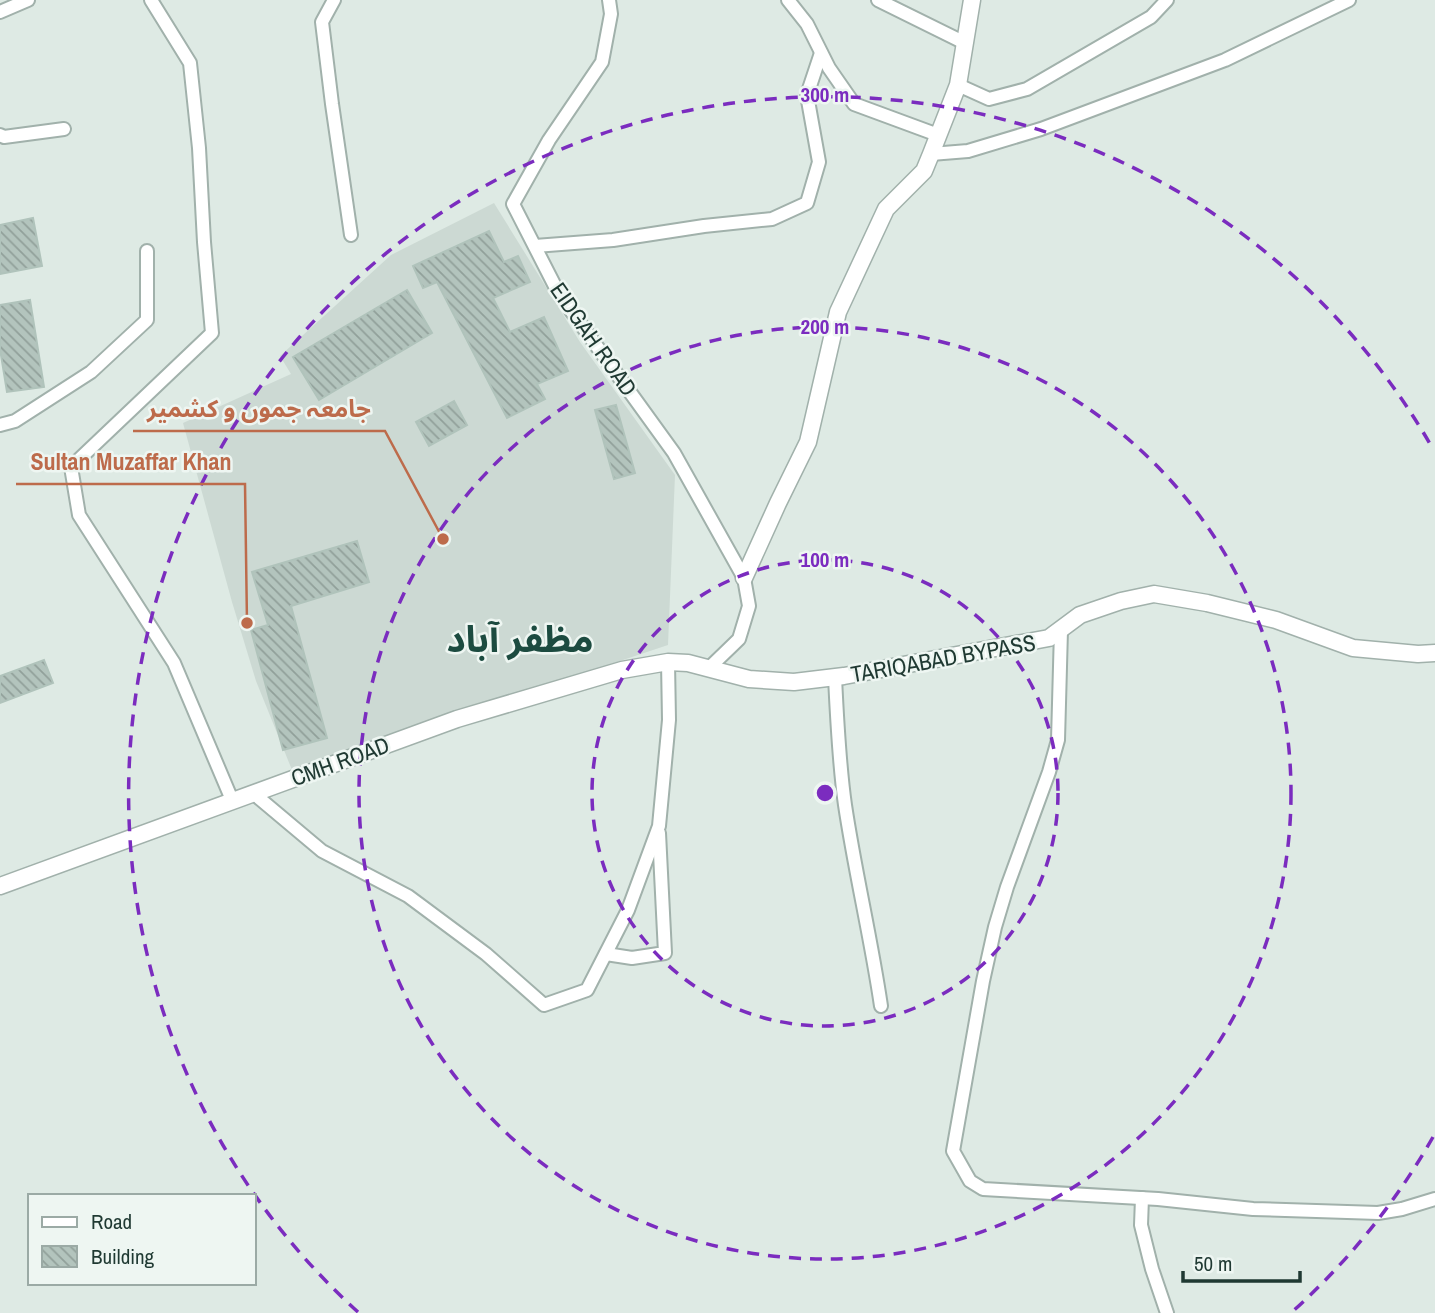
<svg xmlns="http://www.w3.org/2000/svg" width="1435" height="1313" viewBox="0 0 1435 1313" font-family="'Archivo Narrow','Noto Sans Arabic',sans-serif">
  <defs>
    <pattern id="building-back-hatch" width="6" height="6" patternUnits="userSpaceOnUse" patternTransform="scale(1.75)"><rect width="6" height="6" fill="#b3c4bd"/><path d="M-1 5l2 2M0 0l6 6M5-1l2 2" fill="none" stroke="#91a09a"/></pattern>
  </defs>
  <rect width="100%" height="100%" fill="#deeae4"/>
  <polygon fill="#ccd9d3" points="494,203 580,342 675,475 668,645 292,770 256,681 232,602 183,423 291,374 280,356 391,255"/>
  <g fill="url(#building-back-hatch)" stroke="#b0c3bb" stroke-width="2">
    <polygon points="33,218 42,266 0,274 0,225"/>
    <polygon points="489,231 504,262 518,256 530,282 493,298 510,332 544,317 568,371 537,384 545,399 507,418 437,282 423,288 413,266"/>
    <polygon points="407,290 432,333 319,400 293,357"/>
    <polygon points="30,300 44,387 7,392 0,349 0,305"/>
    <polygon points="454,401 467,425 429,446 416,422"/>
    <polygon points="616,405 635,473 614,479 595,410"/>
    <polygon points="357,541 369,582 291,606 327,738 283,750 251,630 268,625 252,572"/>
    <polygon points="44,660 53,683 0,703 0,676"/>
  </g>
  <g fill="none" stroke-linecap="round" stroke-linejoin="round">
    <g stroke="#a1b1ab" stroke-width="16">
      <g id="minor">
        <polyline points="151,0 190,63 199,148 204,242 212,333 71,467 79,515 174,663 232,800"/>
        <polyline points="334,0 322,22 332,104 351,235"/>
        <polyline points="609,0 611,14 602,62 549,140 513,204 559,294 674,453 744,578 749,606 739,639 708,669"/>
        <polyline points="788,0 807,24 829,68 854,104 938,135"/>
        <polyline points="878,0 965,43"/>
        <polyline points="0,12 28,0"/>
        <polyline points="958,85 989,99 1027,89 1151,17 1167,0"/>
        <polyline points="0,135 4,137 64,129"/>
        <polyline points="931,154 968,151 1041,129 1225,60 1349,0"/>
        <polyline points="535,246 613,240 704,226 772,219 807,203 819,162 807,95 821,53"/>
        <polyline points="0,425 15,421 91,372 147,320 147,251"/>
        <polyline points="1061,630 1058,740 1049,772 1007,887 995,927 983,981 953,1151 970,1181 983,1189 1158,1199 1253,1209 1378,1213 1402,1209 1435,1199"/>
        <path d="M835 677C837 720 839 763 845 805 855 872 871 938 881 1006"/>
        <polyline points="253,793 322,851 408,896 486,954 544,1005 587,990 628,910 659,826 669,720 668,662"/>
        <polyline points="606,954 632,958 665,953 659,833"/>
        <polyline points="1142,1198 1141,1225 1152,1269 1167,1313"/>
      </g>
    </g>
    <g stroke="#a1b1ab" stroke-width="19">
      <g id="tertiary">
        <polyline points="744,578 778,503 808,442 838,312 886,209 924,171 931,154 958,85 972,0"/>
        <polyline points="0,886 457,719 622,670 668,662 688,663 749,679 794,682 844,676 1049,638 1080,615 1121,601 1154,594 1207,603 1276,620 1353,648 1418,654 1435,653"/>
      </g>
    </g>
    <use href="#minor" stroke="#fff" stroke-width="12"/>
    <use href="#tertiary" stroke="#fff" stroke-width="16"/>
  </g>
  <g fill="none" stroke="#7b2cbf" stroke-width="3.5" stroke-dasharray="12 9">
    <circle cx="825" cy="793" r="233"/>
    <circle cx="825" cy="793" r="466"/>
    <path d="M1433 1137A698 698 0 0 1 1292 1312M358 1312A698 698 0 1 1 1433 449"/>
  </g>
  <g text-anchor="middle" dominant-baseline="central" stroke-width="5" stroke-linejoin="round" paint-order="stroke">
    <g font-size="23" fill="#1f3932" stroke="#eef6f2">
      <text transform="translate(594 339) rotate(55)">EIDGAH ROAD</text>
      <text transform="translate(943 658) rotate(-10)">TARIQABAD BYPASS</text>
      <text transform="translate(340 761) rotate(-20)">CMH ROAD</text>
    </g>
    <g font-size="37" font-weight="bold" fill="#1c4b40" stroke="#eef6f2">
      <text x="520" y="639">مظفر آباد</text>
    </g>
  </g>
  <circle cx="825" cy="793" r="10" fill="#7b2cbf" stroke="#eef6f2" stroke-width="3.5"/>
  <g font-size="21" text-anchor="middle" font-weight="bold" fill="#7b2cbf" stroke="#eef6f2" stroke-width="5" stroke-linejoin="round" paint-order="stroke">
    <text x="825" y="102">300 m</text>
    <text x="825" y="334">200 m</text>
    <text x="825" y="567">100 m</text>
  </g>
  <path fill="none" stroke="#bd6b4b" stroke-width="2.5" d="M443 539L385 431H133M247 623L245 484H16"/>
  <g fill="#bd6b4b" stroke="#eef6f2" stroke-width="2.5">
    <circle cx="443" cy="539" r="7"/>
    <circle cx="247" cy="623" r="7"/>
  </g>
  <g font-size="24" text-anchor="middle" font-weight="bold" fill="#bd6b4b" stroke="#eef6f2" stroke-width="5" stroke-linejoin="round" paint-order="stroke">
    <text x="259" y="417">جامعہ جموں و کشمیر</text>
    <text x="131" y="470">Sultan Muzaffar Khan</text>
  </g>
  <rect x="28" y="1194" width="228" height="91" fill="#eef6f2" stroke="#9baaa5" stroke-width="2"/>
  <rect x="42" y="1217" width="35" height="10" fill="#ffffff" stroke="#9baaa5" stroke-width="2"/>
  <text x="91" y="1229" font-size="21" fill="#1f3932">Road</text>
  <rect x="42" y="1246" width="35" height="21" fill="url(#building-back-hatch)" stroke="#9baaa5" stroke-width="2"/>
  <text x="91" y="1264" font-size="21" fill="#1f3932">Building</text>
  <path d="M1183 1271v10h117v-10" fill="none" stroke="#1f3932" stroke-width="3.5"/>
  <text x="1194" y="1271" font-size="21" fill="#1f3932" stroke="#eef6f2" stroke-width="5" paint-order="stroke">50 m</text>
</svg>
